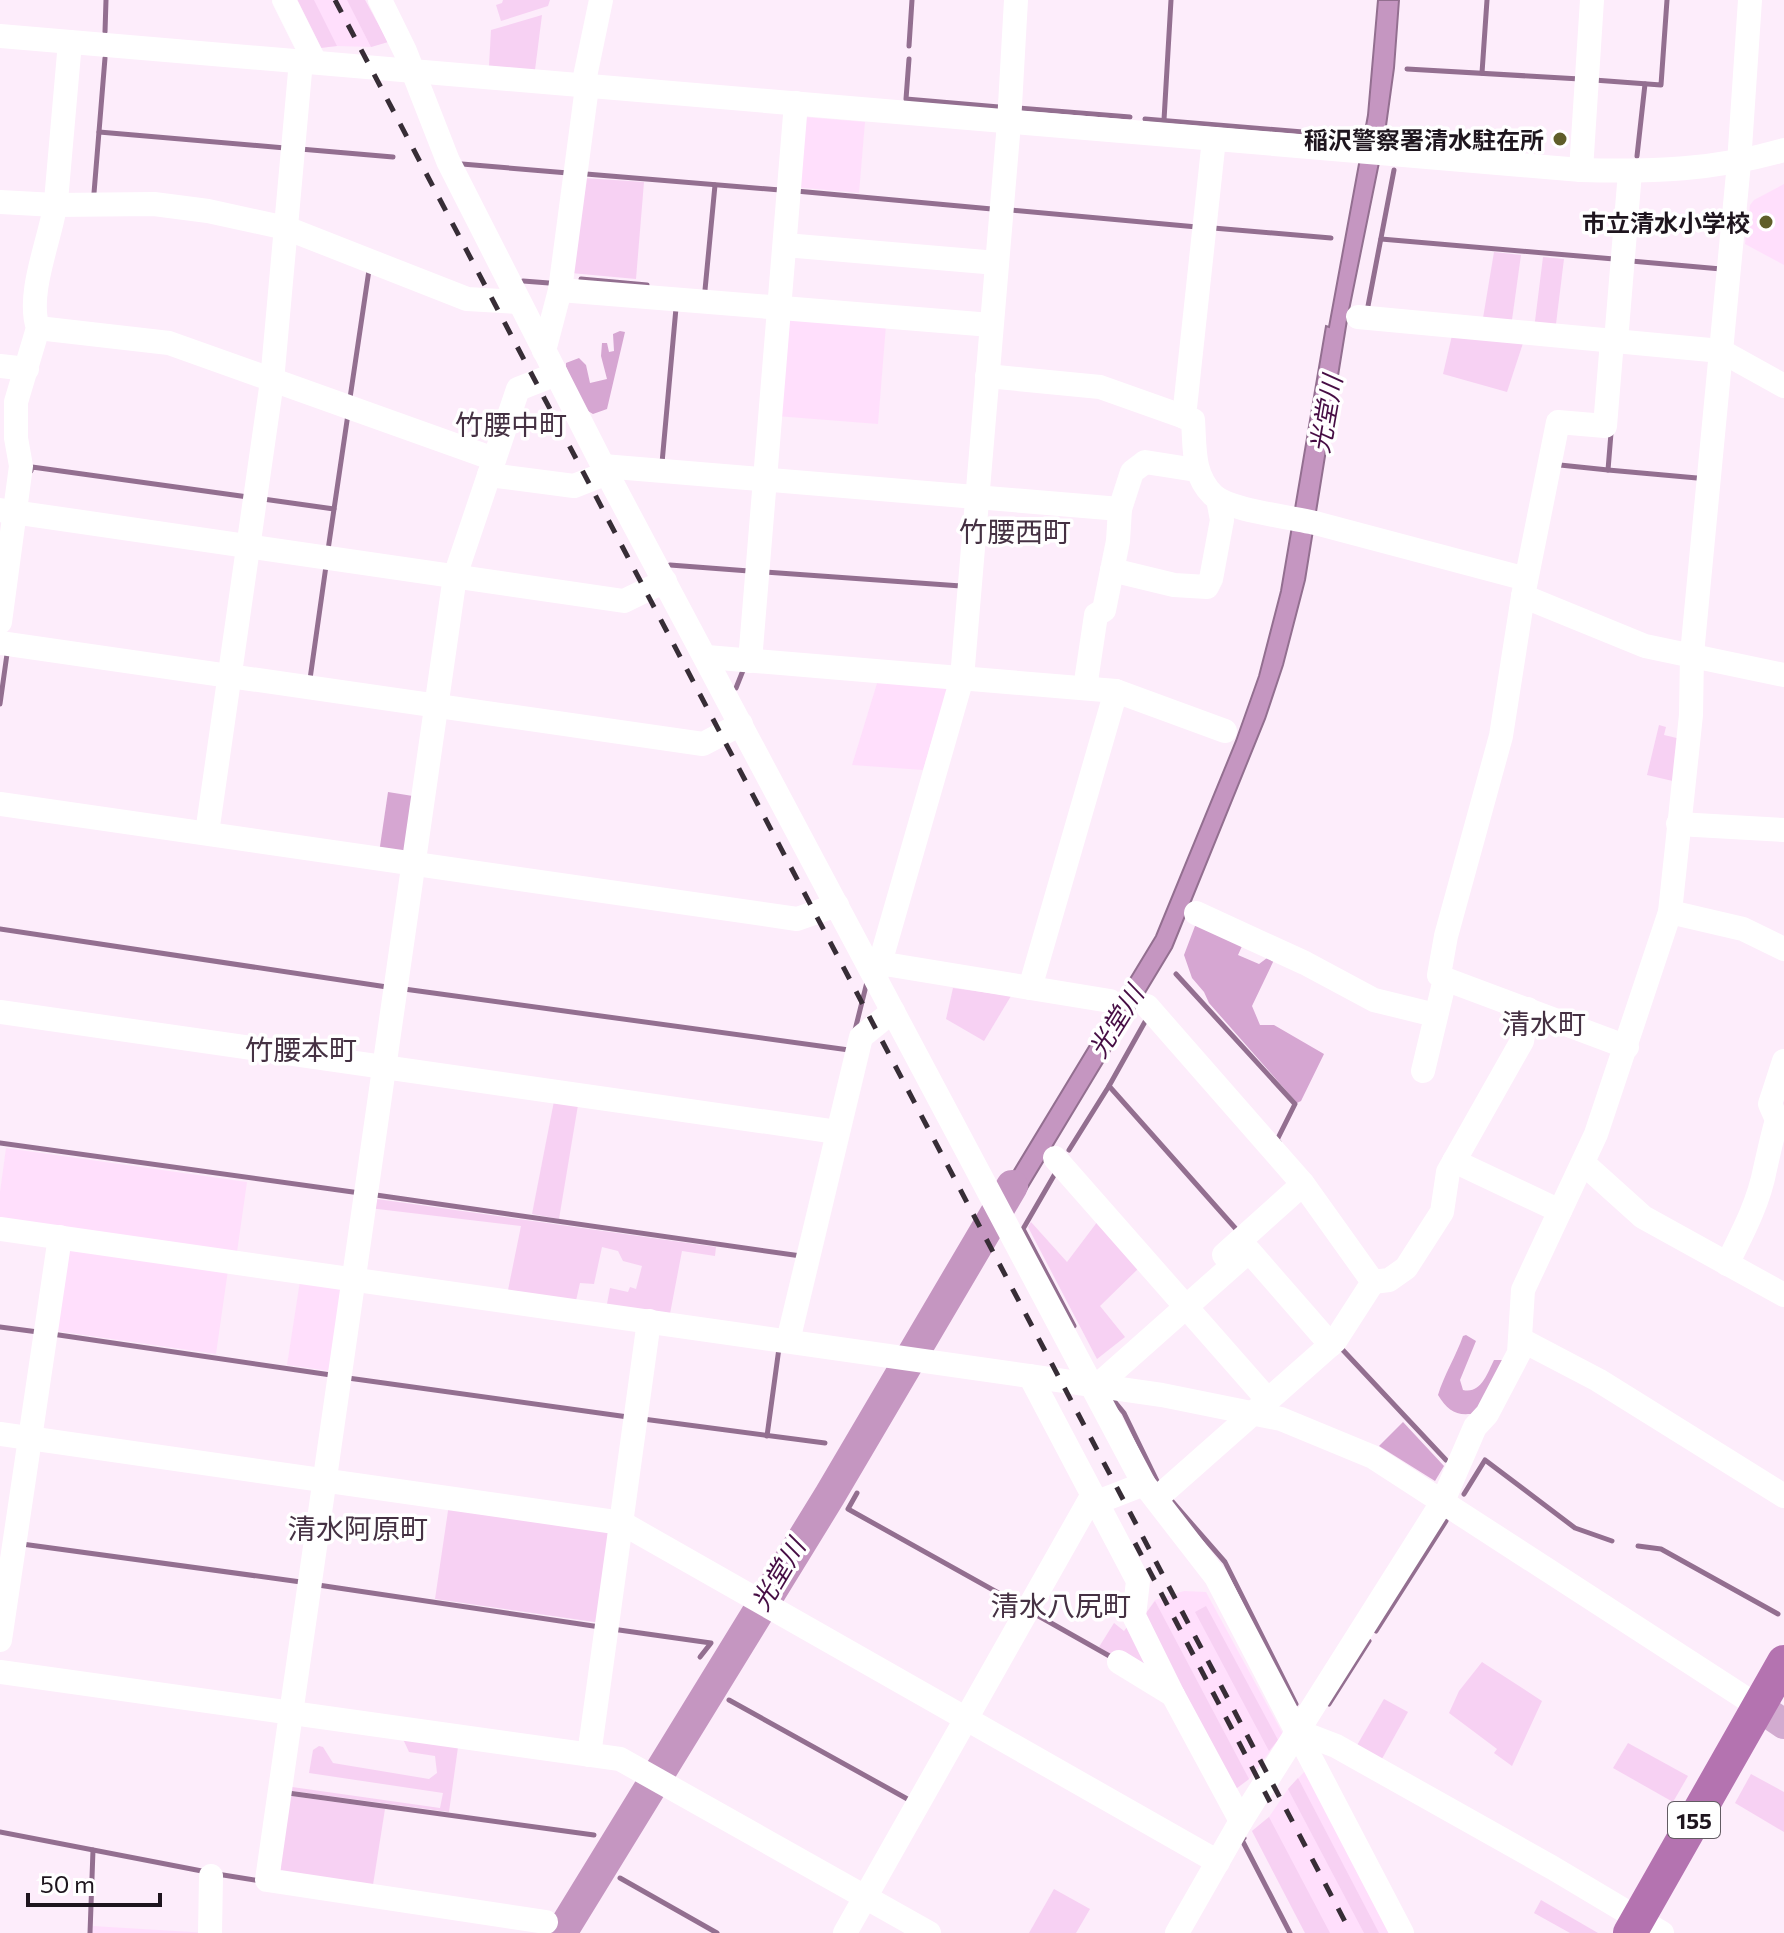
<svg xmlns="http://www.w3.org/2000/svg" width="1784" height="1933" viewBox="0 0 1784 1933" font-family="Commissioner,'Noto Sans JP',sans-serif">
  <rect width="100%" height="100%" fill="#fdedfb"/>
  <g fill="#ffdffc">
    <polygon points="294,0 365,0 388,42 371,47 337,46 320,48"/>
    <polygon points="804,117 865,122 859,193 794,187"/>
    <polygon points="1784,184 1784,265 1745,244 1750,205 1754,200"/>
    <polygon points="788,317 886,325 878,424 776,416"/>
    <polygon points="878,680 948,687 923,770 852,765"/>
    <polygon points="6,1148 247,1182 237,1252 0,1219 0,1192"/>
    <polygon points="62,1246 228,1270 216,1354 49,1330"/>
    <polygon points="300,1281 349,1288 337,1372 287,1365"/>
    <polygon points="1184,1591 1206,1592 1283,1734 1249,1779 1233,1791 1141,1620 1155,1600"/>
    <polygon points="1305,1771 1389,1933 1305,1933 1252,1831 1269,1817 1288,1789"/>
    <polygon points="93,1926 208,1933 92,1933"/>
  </g>
  <g fill="#f7d1f3">
    <polygon points="294,0 314,0 337,46 320,48"/>
    <polygon points="347,0 365,0 388,42 371,47"/>
    <polygon points="503,0 550,0 548,6 501,21 496,5 502,3"/>
    <polygon points="542,15 535,70 489,66 491,30"/>
    <polygon points="584,178 644,182 636,279 571,273"/>
    <polygon points="1494,252 1521,255 1511,327 1482,324"/>
    <polygon points="1543,257 1564,259 1555,332 1534,329"/>
    <polygon points="1453,331 1525,337 1507,392 1443,374"/>
    <polygon points="1659,725 1666,727 1664,735 1681,739 1677,782 1647,775"/>
    <polygon points="953,988 1011,996 984,1041 946,1019"/>
    <polygon points="555,1096 579,1099 559,1219 532,1214"/>
    <polygon points="370,1198 716,1247 715,1256 682,1251 669,1319 606,1309 610,1288 628,1292 630,1287 636,1289 642,1266 623,1261 618,1251 602,1247 594,1284 580,1283 575,1305 507,1295 521,1226 369,1208"/>
    <polygon points="1101,1217 1143,1264 1100,1306 1125,1337 1097,1359 1028,1227 1031,1222 1067,1262"/>
    <polygon points="449,1504 612,1528 601,1623 435,1599"/>
    <polygon points="1155,1601 1249,1779 1233,1791 1141,1620"/>
    <polygon points="1206,1606 1278,1740 1269,1751 1195,1612"/>
    <polygon points="1131,1622 1155,1672 1117,1658 1099,1647 1114,1623 1124,1631"/>
    <polygon points="1482,1662 1542,1701 1512,1766 1494,1753 1497,1749 1449,1713 1459,1691"/>
    <polygon points="1384,1699 1408,1712 1378,1766 1353,1752"/>
    <polygon points="403,1739 459,1740 449,1812 285,1790 285,1786 440,1808 443,1793 309,1773 313,1750 319,1746 323,1747 333,1763 429,1779 437,1773 435,1756 409,1752"/>
    <polygon points="1628,1743 1688,1776 1673,1802 1613,1768"/>
    <polygon points="1751,1774 1784,1792 1784,1832 1735,1803"/>
    <polygon points="1298,1778 1379,1933 1364,1933 1288,1789"/>
    <polygon points="284,1795 385,1809 372,1891 280,1878"/>
    <polygon points="1269,1817 1330,1933 1305,1933 1252,1831"/>
    <polygon points="1054,1889 1090,1909 1076,1933 1029,1933"/>
    <polygon points="1541,1900 1598,1933 1570,1933 1534,1913"/>
  </g>
  <g fill="#d6a6d2">
    <path d="M620 331 625 332 607 409 593 414C580 408 565 378 566 363L579 358 586 365 590 383 607 379 601 356 602 343H607L609 352 614 351 613 334Z"/>
    <polygon points="388,792 419,797 410,853 379,853"/>
    <polygon points="1205,924 1243,944 1238,955 1259,964 1267,958 1274,960 1252,1006 1260,1025 1274,1025 1324,1054 1301,1101 1297,1103 1209,1003 1204,992 1192,978 1184,955 1195,926"/>
    <path d="M1466 1335 1476 1341 1460 1380 1463 1390C1481 1394 1487 1374 1494 1360H1502L1504 1365 1476 1413C1457 1417 1448 1411 1438 1395 1444 1375 1456 1356 1463 1336Z"/>
    <polygon points="1403,1422 1444,1466 1435,1481 1379,1446"/>
  </g>
  <polygon fill="#c596c1" stroke="#936f90" stroke-width="2" points="1378,0 1399,0 1394,68 1385,133 1347,320 1305,580 1283,665 1265,719 1172,948 1008,1220 996,1200 1156,936 1236,741 1259,676 1281,591 1326,326 1329,327 1368,115"/>
  <g fill="none" stroke-linecap="round" stroke-linejoin="round">
    <g stroke="#936f90" stroke-width="5">
      <polyline points="105,32 106,0"/>
      <polyline points="909,46 912,0"/>
      <polyline points="909,59 906,99 999,107"/>
      <polyline points="1407,69 1580,79"/>
      <polyline points="1482,73 1487,0"/>
      <polyline points="1594,80 1661,85 1667,0"/>
      <polyline points="1018,108 1130,117"/>
      <polyline points="1145,119 1351,136"/>
      <polyline points="1164,120 1171,0"/>
      <polyline points="99,132 285,148"/>
      <polyline points="300,149 393,157"/>
      <polyline points="1637,156 1645,84"/>
      <polyline points="462,164 568,173"/>
      <polyline points="586,174 780,190"/>
      <polyline points="796,191 992,209"/>
      <polyline points="94,193 105,58"/>
      <polyline points="1011,210 1197,227"/>
      <polyline points="1213,228 1331,238"/>
      <polyline points="1381,239 1614,259"/>
      <polyline points="1631,261 1721,269"/>
      <polyline points="581,279 647,285"/>
      <polyline points="523,281 549,283"/>
      <polyline points="705,290 715,185"/>
      <polyline points="1368,306 1394,170"/>
      <polyline points="350,398 369,270"/>
      <polyline points="1611,433 1608,470 1697,478"/>
      <polyline points="662,463 676,308"/>
      <polyline points="1560,465 1608,470"/>
      <polyline points="31,471 32,467 248,497"/>
      <polyline points="263,499 334,509"/>
      <polyline points="328,550 348,414"/>
      <polyline points="670,565 749,571"/>
      <polyline points="765,572 961,586"/>
      <polyline points="310,679 326,566"/>
      <polyline points="736,688 744,668"/>
      <polyline points="0,704 7,654"/>
      <polyline points="0,929 387,987"/>
      <polyline points="1176,974 1295,1104 1277,1140 1279,1142"/>
      <polyline points="404,989 849,1050"/>
      <polyline points="1146,1020 1109,1086 1236,1229"/>
      <polyline points="855,1030 867,982"/>
      <polyline points="0,1143 360,1193"/>
      <polyline points="1069,1150 1109,1086"/>
      <polyline points="1056,1172 1023,1229 1074,1326"/>
      <polyline points="376,1195 801,1256"/>
      <polyline points="0,1327 38,1332"/>
      <polyline points="52,1334 331,1375"/>
      <polyline points="1340,1347 1446,1460"/>
      <polyline points="348,1378 628,1417"/>
      <polyline points="1110,1396 1124,1413 1159,1485"/>
      <polyline points="643,1419 825,1443"/>
      <polyline points="767,1436 779,1348"/>
      <polyline points="846,1446 855,1452"/>
      <polyline points="837,1481 845,1486"/>
      <polyline points="857,1493 848,1509 1020,1605"/>
      <polyline points="1464,1494 1485,1460 1575,1528 1612,1541"/>
      <polyline points="1170,1499 1225,1562 1296,1704"/>
      <polyline points="22,1544 301,1582"/>
      <polyline points="1638,1546 1661,1549 1778,1614"/>
      <polyline points="318,1585 600,1627"/>
      <polyline points="1035,1614 1113,1658"/>
      <polyline points="612,1629 711,1643 700,1657"/>
      <polyline points="1376,1631 1446,1521"/>
      <polyline points="713,1663 723,1668"/>
      <polyline points="709,1690 717,1694"/>
      <polyline points="729,1700 911,1801"/>
      <polyline points="1329,1704 1369,1641"/>
      <polyline points="288,1793 594,1835"/>
      <polyline points="0,1832 207,1872"/>
      <polyline points="607,1836 619,1838"/>
      <polyline points="1244,1838 1242,1840 1290,1933"/>
      <polyline points="601,1867 609,1872"/>
      <polyline points="217,1874 261,1881"/>
      <polyline points="620,1878 717,1933"/>
      <polyline points="90,1933 93,1850"/>
    </g>
    <polyline stroke="#c596c1" stroke-width="32" points="561,1933 830,1495 1012,1186"/>
    <g stroke="#fff" stroke-width="24">
      <polyline points="284,0 315,62"/>
      <polyline points="380,0 405,51 448,161 603,466 1144,1484 1216,1577 1402,1933"/>
      <path d="M0 36 1581 170C1653 172 1715 170 1784 150"/>
      <polyline points="583,86 601,0"/>
      <polyline points="1581,170 1592,0"/>
      <polyline points="0,202 55,205 154,204 208,211 286,228 467,299 519,302"/>
      <polyline points="785,245 997,263"/>
      <polyline points="560,290 991,325"/>
      <polyline points="1358,317 1721,351 1784,386"/>
      <polyline points="38,328 169,343 494,459"/>
      <polyline points="1616,341 1630,172"/>
      <polyline points="544,351 560,290 587,87"/>
      <polyline points="0,366 27,369"/>
      <path d="M987 376 1100 387 1193 420C1195 447 1192 475 1213 495 1229 511 1294 517 1319 524 1388 542 1457 561 1526 579"/>
      <polyline points="1184,417 1214,139"/>
      <polyline points="603,466 1120,509"/>
      <polyline points="489,475 574,486 607,473"/>
      <polyline points="0,510 624,601 665,581"/>
      <polyline points="1112,570 1174,585 1207,587 1211,579 1222,520 1218,499"/>
      <polyline points="1523,596 1645,646 1784,675"/>
      <path d="M0 622 21 466 16 438V402L38 328C26 293 51 238 56 201 61 148 65 95 70 42"/>
      <polyline points="0,643 703,744 741,724"/>
      <polyline points="707,657 1116,691 1225,731"/>
      <polyline points="750,661 796,103"/>
      <polyline points="1085,688 1096,615 1104,610 1118,541 1120,509 1132,472 1145,462 1196,470"/>
      <polyline points="0,804 797,919 837,905"/>
      <polyline points="1678,824 1784,830"/>
      <polyline points="207,833 272,381 301,61"/>
      <polyline points="1670,912 1743,929 1784,949"/>
      <polyline points="1196,913 1305,963 1374,1000 1435,1015"/>
      <polyline points="879,963 1110,1001"/>
      <polyline points="876,977 962,678 1009,123 1016,0"/>
      <polyline points="1445,979 1627,1047"/>
      <polyline points="1030,988 1116,691"/>
      <polyline points="1147,1006 1303,1184 1373,1282 1335,1341 1156,1499"/>
      <polyline points="0,1012 837,1132"/>
      <polyline points="1423,1071 1445,979 1439,975 1446,936 1501,736 1523,596 1558,422 1605,426 1612,341"/>
      <polyline points="1055,1158 1268,1400"/>
      <polyline points="1454,1161 1560,1211"/>
      <polyline points="1583,1163 1643,1217 1784,1295"/>
      <polyline points="0,1229 1162,1395 1281,1419 1373,1457 1759,1707"/>
      <polyline points="1224,1255 1303,1184"/>
      <path d="M1727 1264C1742 1234 1759 1202 1765 1169 1769 1152 1772 1137 1777 1120L1770 1104 1784 1061"/>
      <polyline points="1373,1282 1389,1280 1406,1268 1442,1212 1448,1172 1522,1041 1528,1009"/>
      <polyline points="1520,1339 1598,1380 1784,1496"/>
      <polyline points="788,1341 861,1037 893,1011"/>
      <polyline points="1030,1376 1138,1581 1134,1616 1173,1695 1241,1821"/>
      <polyline points="1098,1385 1249,1251 1331,1345"/>
      <polyline points="0,1434 622,1523 1218,1862"/>
      <polyline points="1095,1503 1144,1484"/>
      <polyline points="0,1640 60,1237"/>
      <polyline points="1119,1662 1173,1695"/>
      <polyline points="0,1672 620,1759 929,1933"/>
      <polyline points="1297,1731 1336,1746 1553,1868 1662,1933"/>
      <polyline points="589,1755 649,1321"/>
      <polyline points="546,1922 267,1880 455,576 518,389 556,374"/>
      <polyline points="210,1933 211,1876"/>
      <polyline points="845,1933 1092,1496"/>
      <polyline points="1177,1933 1241,1821 1443,1501 1475,1427 1487,1414 1519,1353 1523,1290 1596,1134 1670,912 1691,715 1692,654 1739,163 1750,0"/>
    </g>
    <polyline stroke="#d2abd0" stroke-width="30" points="1759,1707 1784,1724"/>
    <polyline stroke="#b473b0" stroke-width="34" points="1630,1933 1784,1662"/>
    <g stroke="#372d36" stroke-width="5" stroke-dasharray="14 14" stroke-linecap="butt">
      <polyline points="335,0 1351,1933"/>
      <polyline points="1135,1543 1270,1802"/>
    </g>
  </g>
  <g fill="#5f5d29" stroke="#fff" stroke-width="3">
    <circle cx="1560" cy="139" r="8"/>
    <circle cx="1766" cy="222" r="8"/>
  </g>
  <g text-anchor="middle" dominant-baseline="central" stroke-width="7" stroke-linejoin="round" paint-order="stroke">
    <rect fill="#fff" stroke="#625b62" stroke-width="2" x="1668" y="1802" width="52" height="36" rx="6"/>
    <g font-size="22" font-weight="bold" fill="#1e151e">
      <text x="1694" y="1820">155</text>
    </g>
    <g font-size="24" font-weight="bold" fill="#1e151e" stroke="#fff" text-anchor="end">
      <text x="1544" y="139">稲沢警察署清水駐在所</text>
      <text x="1750" y="222">市立清水小学校</text>
    </g>
    <g font-size="26" font-style="italic" fill="#460d44" stroke="#fff">
      <text transform="translate(1325 414) rotate(-80)">光堂川</text>
      <text transform="translate(1115 1021) rotate(-58)">光堂川</text>
      <text transform="translate(777 1574) rotate(-59)">光堂川</text>
    </g>
    <g font-size="28" fill="#453143" stroke="#fff">
      <text x="511" y="424">竹腰中町</text>
      <text x="1015" y="531">竹腰西町</text>
      <text x="1544" y="1023">清水町</text>
      <text x="301" y="1049">竹腰本町</text>
      <text x="358" y="1528">清水阿原町</text>
      <text x="1061" y="1605">清水八尻町</text>
    </g>
  </g>
  <path d="M28 1893v12h132v-12" fill="none" stroke="#1e151e" stroke-width="4"/>
  <text x="40" y="1893" font-size="24" fill="#1e151e" stroke="#ffffff" stroke-width="6" paint-order="stroke">50 m</text>
</svg>
